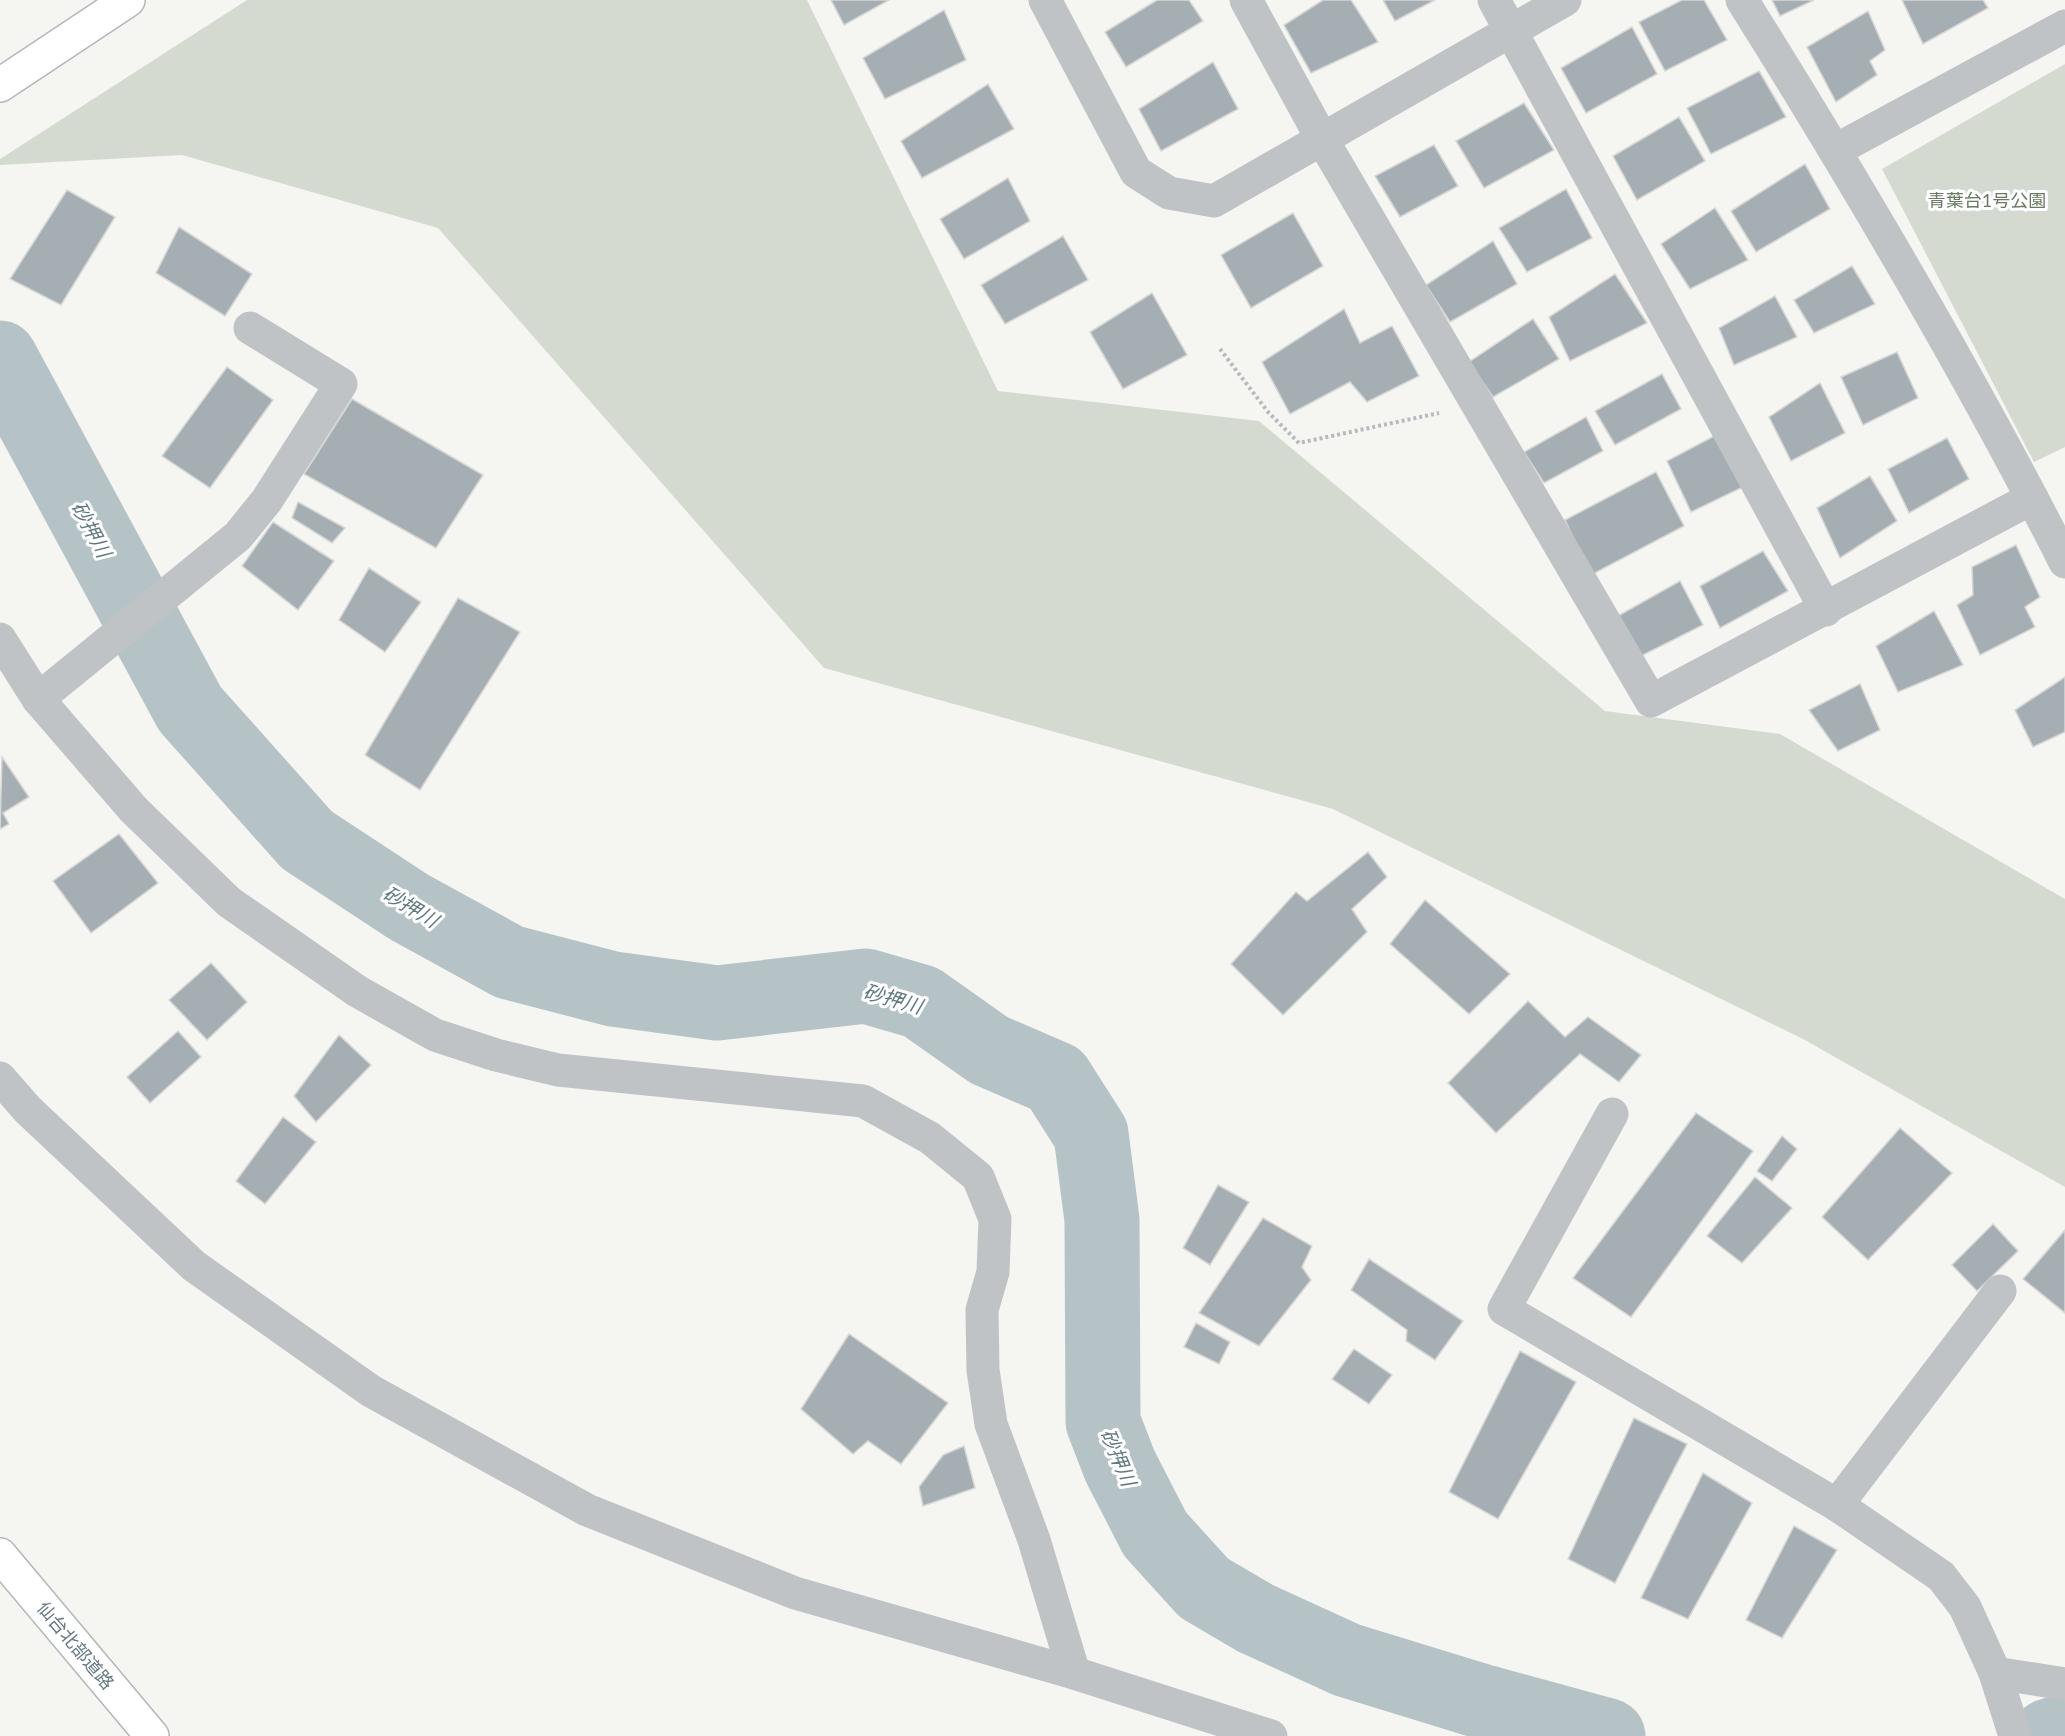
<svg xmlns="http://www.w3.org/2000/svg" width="2065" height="1736" viewBox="0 0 2065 1736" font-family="Lato,'Noto Sans JP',sans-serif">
  <rect width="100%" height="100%" fill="#f5f5f2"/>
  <g fill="#d5dad1">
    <polygon points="247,0 807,0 998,391 1259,421 1605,711 1780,734 2065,899 2065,1187 1803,1039 1333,809 824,668 438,228 182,155 0,165 0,159"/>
    <polygon points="2065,64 2065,447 2034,462 1882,169"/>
  </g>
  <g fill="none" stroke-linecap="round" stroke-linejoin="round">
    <g stroke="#b5c3c6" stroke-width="75">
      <polyline points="0,358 190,709 307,840 409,907 509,962 613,989 717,1003 866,986 921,1002 989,1050 1056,1079 1091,1134 1102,1220 1103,1422 1120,1466 1155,1534 1204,1588 1255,1618 1347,1660 1484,1702 1608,1736"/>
      <polyline points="2049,1736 2065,1731"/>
    </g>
  </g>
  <g fill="#a5afb3" stroke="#d7d7d5" stroke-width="1.5">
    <polygon points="831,0 889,0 844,25"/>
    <polygon points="1157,0 1189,0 1203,21 1126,67 1105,32"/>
    <polygon points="1323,0 1351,0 1378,42 1311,73 1284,25"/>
    <polygon points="1383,0 1435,0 1395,21"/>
    <polygon points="1682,0 1704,0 1727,40 1665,71 1639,22"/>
    <polygon points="1772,0 1814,0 1780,16"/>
    <polygon points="1902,0 1983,0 1988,8 1923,44"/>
    <polygon points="944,10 966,60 885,99 863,58"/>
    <polygon points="1868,11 1885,50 1870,61 1877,75 1836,102 1807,47"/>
    <polygon points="1632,27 1657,74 1586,113 1561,68"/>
    <polygon points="1213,62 1238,109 1161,151 1139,109"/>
    <polygon points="1759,71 1786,117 1711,154 1687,108"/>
    <polygon points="988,84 1014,129 922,178 901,141"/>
    <polygon points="1524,103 1554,150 1484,188 1456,141"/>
    <polygon points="1679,117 1705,161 1637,200 1613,156"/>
    <polygon points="1434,145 1458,186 1400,217 1375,176"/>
    <polygon points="1805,164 1830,209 1756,252 1731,211"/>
    <polygon points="1008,178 1030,221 964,259 940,219"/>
    <polygon points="1566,189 1592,238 1527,272 1499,228"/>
    <polygon points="67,190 115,217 61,305 10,279"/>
    <polygon points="1715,208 1748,260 1690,289 1661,244"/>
    <polygon points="1293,213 1323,266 1251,308 1221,255"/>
    <polygon points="179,227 252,274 225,316 156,273"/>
    <polygon points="1063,236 1088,280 1005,324 981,285"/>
    <polygon points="1493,241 1517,284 1450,322 1426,285"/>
    <polygon points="1852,266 1875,304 1814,333 1794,300"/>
    <polygon points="1615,274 1647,323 1570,361 1549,317"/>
    <polygon points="1152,293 1187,355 1123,389 1090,332"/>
    <polygon points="1775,296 1797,337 1734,365 1719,328"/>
    <polygon points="1344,309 1360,343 1392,326 1419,376 1367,402 1350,382 1290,414 1262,362"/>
    <polygon points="1533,319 1559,359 1493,397 1469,362"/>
    <polygon points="1897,352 1918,398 1863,425 1841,377"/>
    <polygon points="227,367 273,400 210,488 162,456"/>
    <polygon points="1662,374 1681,409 1615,445 1595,411"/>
    <polygon points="1820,383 1845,433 1791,461 1769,417"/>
    <polygon points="352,399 483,475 436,548 304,474"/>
    <polygon points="1586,417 1603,451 1544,483 1524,452"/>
    <polygon points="1716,435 1743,487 1691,512 1667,461"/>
    <polygon points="1947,438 1969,479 1909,513 1888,469"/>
    <polygon points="1656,472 1684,526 1591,575 1565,520"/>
    <polygon points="1870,476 1897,521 1840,558 1817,508"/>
    <polygon points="298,502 345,528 332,543 292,518"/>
    <polygon points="273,522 334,561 298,610 242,566"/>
    <polygon points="2016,545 2040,597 2025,607 2035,627 1980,655 1957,605 1973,595 1972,567"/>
    <polygon points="1763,551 1788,591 1720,628 1700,586"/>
    <polygon points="369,568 421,602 385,652 339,620"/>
    <polygon points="1680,581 1703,625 1637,658 1616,617"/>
    <polygon points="458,598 520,632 420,790 365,755"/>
    <polygon points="1934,611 1963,665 1898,692 1876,646"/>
    <polygon points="2065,677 2065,732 2033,747 2015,710"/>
    <polygon points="1860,684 1880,730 1838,751 1809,710"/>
    <polygon points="2,757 29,797 3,813 9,824 0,829"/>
    <polygon points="119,834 158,883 91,933 53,881"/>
    <polygon points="1368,852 1387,877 1352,909 1367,932 1283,1015 1231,964 1296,892 1307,901"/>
    <polygon points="1425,900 1510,974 1469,1014 1390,944"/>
    <polygon points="211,963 247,1002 207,1040 169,1000"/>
    <polygon points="1528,1001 1565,1037 1588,1017 1641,1055 1619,1082 1580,1054 1496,1133 1448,1083"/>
    <polygon points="178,1031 201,1057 150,1103 127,1077"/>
    <polygon points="339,1035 371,1065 316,1122 294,1096"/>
    <polygon points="1696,1113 1753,1151 1631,1317 1573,1278"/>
    <polygon points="283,1117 316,1142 265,1204 236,1181"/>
    <polygon points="1900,1128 1952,1173 1868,1260 1822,1217"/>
    <polygon points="1782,1136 1797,1149 1772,1181 1757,1171"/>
    <polygon points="1755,1177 1792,1208 1742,1263 1707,1236"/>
    <polygon points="1218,1185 1249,1202 1210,1265 1183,1248"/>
    <polygon points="1263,1218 1312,1246 1302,1267 1311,1280 1259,1346 1199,1313"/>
    <polygon points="1993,1224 2018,1251 1977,1291 1952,1265"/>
    <polygon points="2065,1230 2065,1313 2023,1279"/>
    <polygon points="1369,1259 1463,1321 1435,1360 1406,1341 1407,1330 1351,1290"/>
    <polygon points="1196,1323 1230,1342 1219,1364 1184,1347"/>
    <polygon points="849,1334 948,1403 901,1464 868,1441 853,1454 801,1409"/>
    <polygon points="1354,1349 1392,1375 1369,1404 1332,1379"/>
    <polygon points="1520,1351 1576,1382 1498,1519 1449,1492"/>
    <polygon points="1634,1418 1687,1444 1615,1583 1568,1559"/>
    <polygon points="964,1446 975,1488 923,1506 919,1487 943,1455"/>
    <polygon points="1703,1473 1752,1503 1688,1619 1641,1598"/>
    <polygon points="1794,1526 1837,1550 1782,1638 1746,1620"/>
  </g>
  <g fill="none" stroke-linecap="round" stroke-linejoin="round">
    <g stroke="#b1b7bb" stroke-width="36">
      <polyline id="secondary" points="0,85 128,0"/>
    </g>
    <g stroke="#b2b6b9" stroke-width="36">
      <polyline id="motorway" points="0,1555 152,1736"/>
    </g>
    <polyline stroke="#b7babc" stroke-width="4" stroke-dasharray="3 3" stroke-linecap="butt" points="1220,349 1268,412 1299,443 1439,413"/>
    <g stroke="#bfc3c6" stroke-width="33">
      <polyline points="1246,0 1322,139 1651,701 2032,498"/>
      <polyline points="1494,0 1826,610"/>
      <path d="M1742 0C1856 182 1968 371 2065 562"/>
      <polyline points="1836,150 2065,26"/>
      <polyline points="0,639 38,699 134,810 229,902 357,991 435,1035 496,1055 558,1070 863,1101 930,1138 978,1177 995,1219 993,1272 982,1310 983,1370 991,1424 1034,1540 1074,1673"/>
      <polyline points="38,699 238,536 267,500 341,384 250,328"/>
      <polyline points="1612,1114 1504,1309 1837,1505 1941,1576 1965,1607 1995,1673 2015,1736"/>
      <polyline points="1837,1505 2000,1291"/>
      <polyline points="1995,1673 2065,1684"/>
    </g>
    <g stroke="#bfc3c6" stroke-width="33">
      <polyline points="1045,0 1136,172 1169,193 1214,201 1565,0"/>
      <polyline points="0,1078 28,1110 194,1266 371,1391 587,1510 795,1593 1074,1673 1271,1736"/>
    </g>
    <use href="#secondary" stroke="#fff" stroke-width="33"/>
    <use href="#motorway" stroke="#fff" stroke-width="33"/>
  </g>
  <g text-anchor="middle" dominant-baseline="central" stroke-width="6" stroke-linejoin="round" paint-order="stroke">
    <g font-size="18" fill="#6a7a64" stroke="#fff">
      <text x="1987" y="200">青葉台1号公園</text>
    </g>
    <g font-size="18" fill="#657882" stroke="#fff">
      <text transform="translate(76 1645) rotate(50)">仙台北部道路</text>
    </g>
    <g font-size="20" font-style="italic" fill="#617a7f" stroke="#fff">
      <text transform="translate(92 529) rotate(62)">砂押川</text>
      <text transform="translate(411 906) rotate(31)">砂押川</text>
      <text transform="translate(893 998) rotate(16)">砂押川</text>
      <text transform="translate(1119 1457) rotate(67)">砂押川</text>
    </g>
  </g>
</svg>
